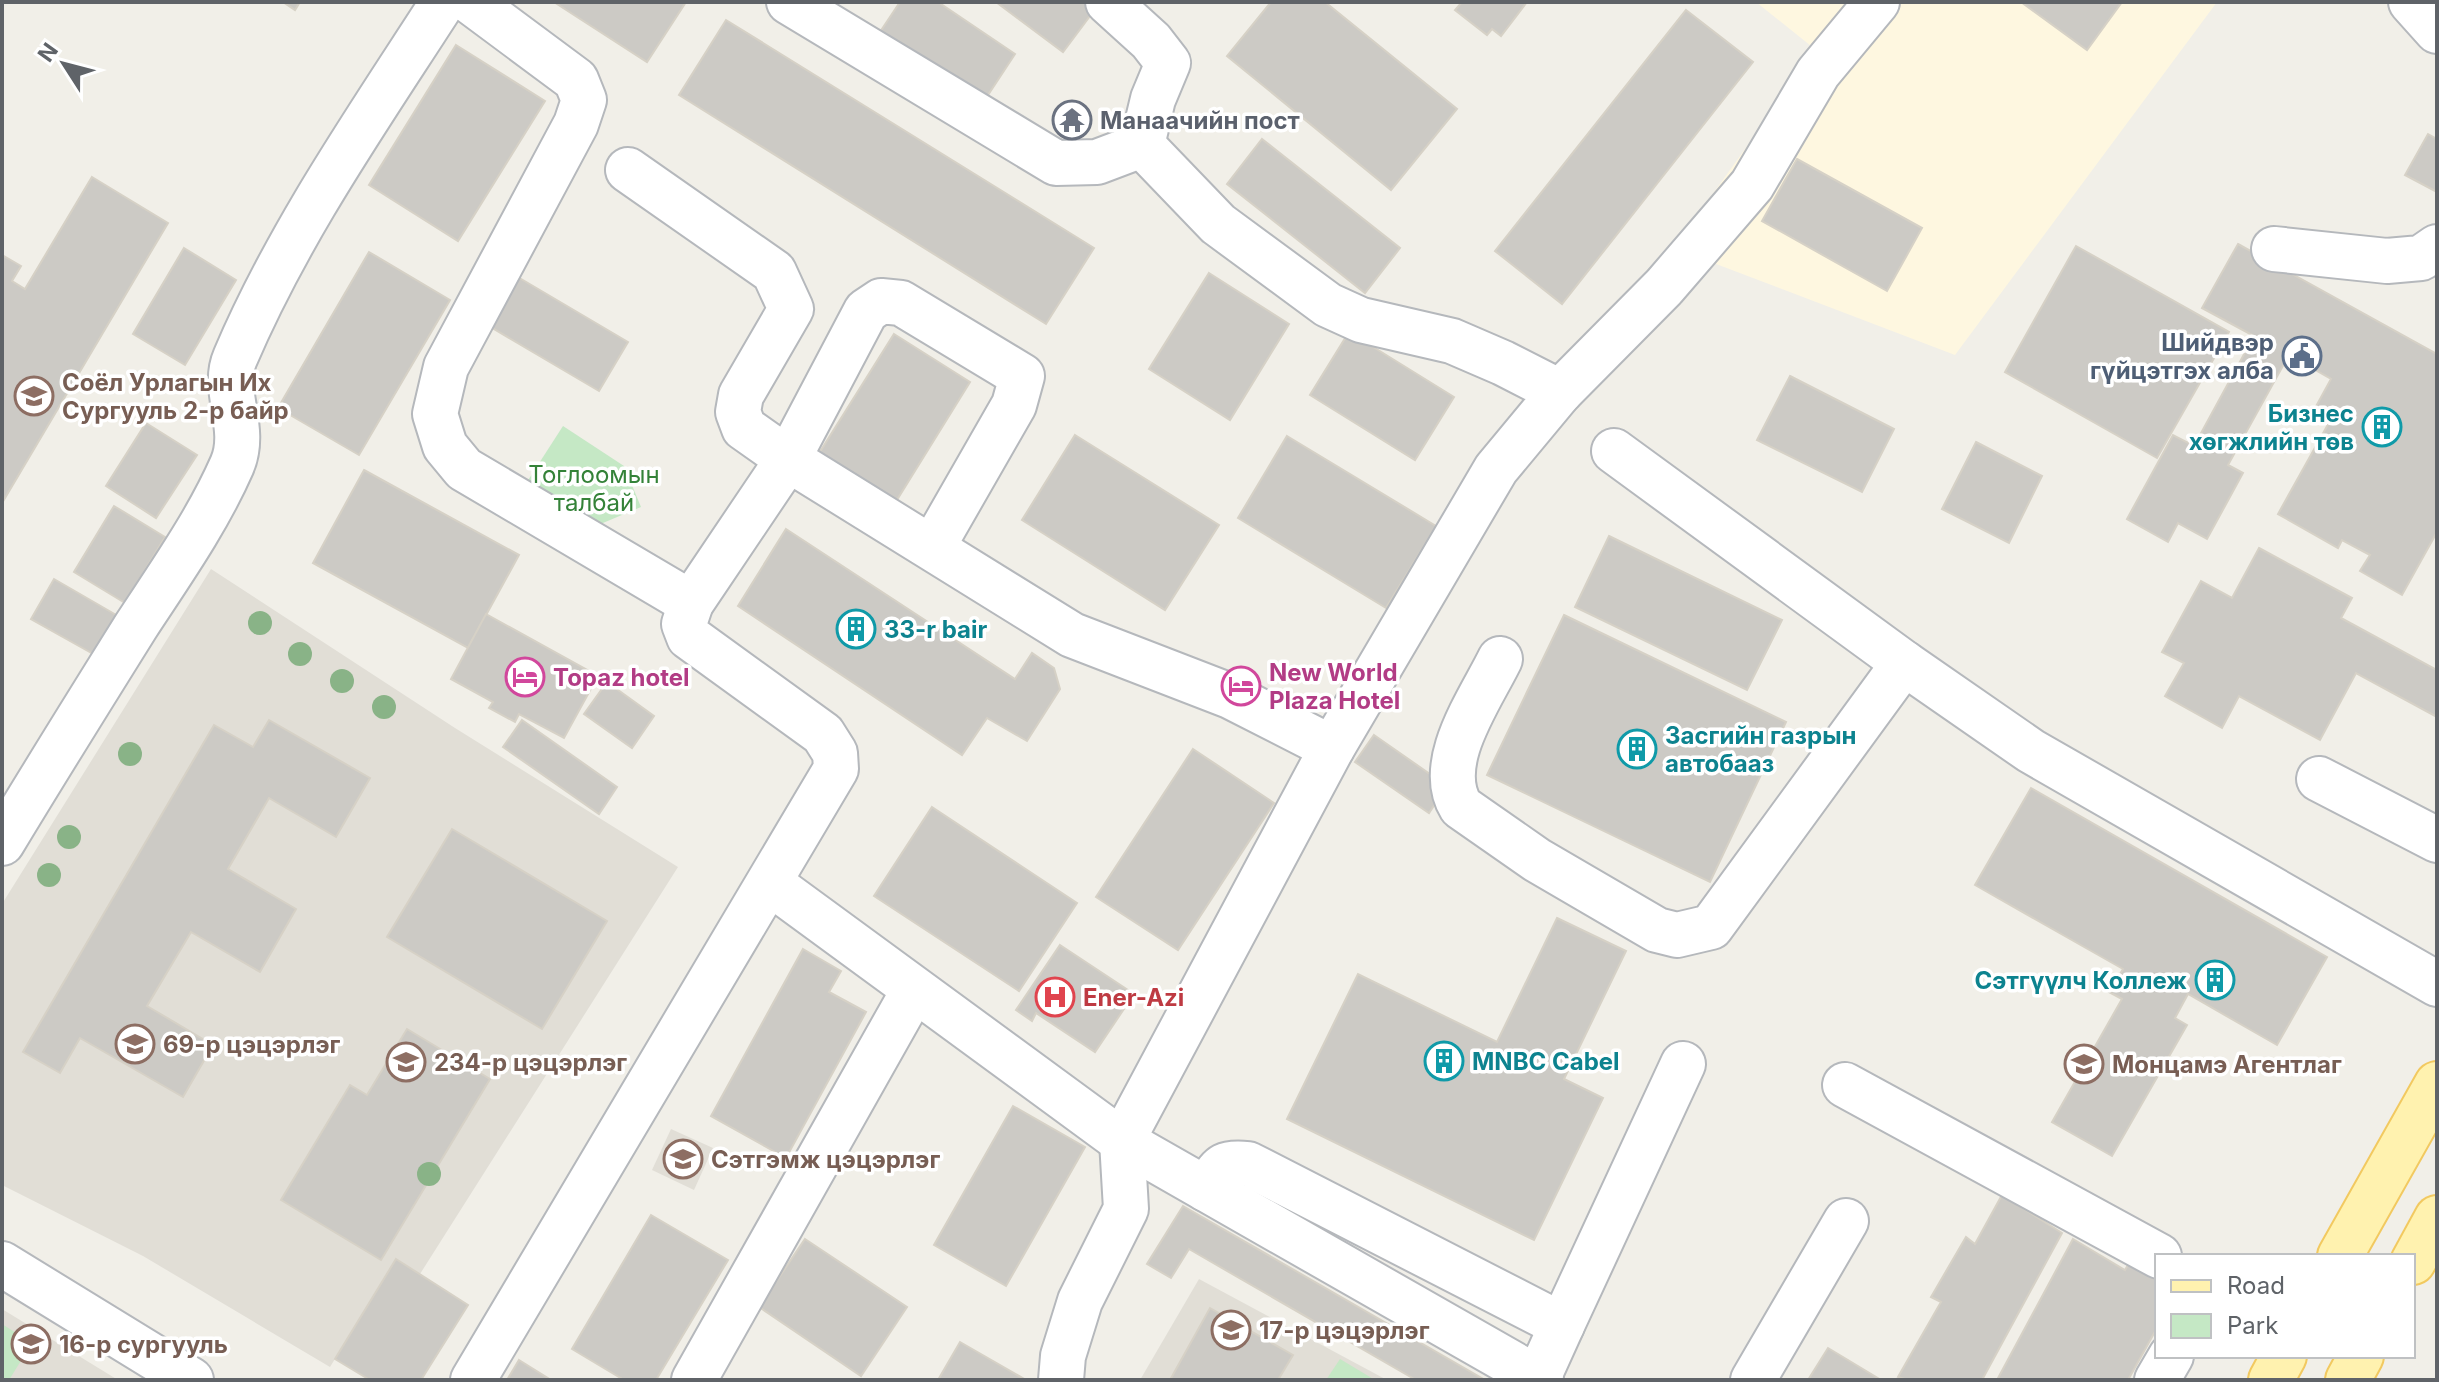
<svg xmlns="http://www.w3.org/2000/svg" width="2439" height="1382" viewBox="0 0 2439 1382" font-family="Inter,sans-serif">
  <rect width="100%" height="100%" fill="#f1efe8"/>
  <polygon fill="#fef7e0" points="1756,2 2217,2 1955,355 1674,248 1816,50"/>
  <g fill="#e1ded6">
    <polygon points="211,569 455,728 678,867 420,1274 396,1259 330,1367 143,1256 2,1185 2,904"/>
    <polygon points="671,1129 713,1148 694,1190 652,1170"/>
    <polygon points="1199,1279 1387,1380 1140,1380"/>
    <polygon points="2,1309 118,1380 2,1380"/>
  </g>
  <g fill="#c5e8c5">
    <polygon points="563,426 624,466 641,507 591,528 525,485"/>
    <polygon points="2,1324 32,1343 9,1380 2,1380"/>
    <polygon points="1340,1359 1375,1380 1326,1380"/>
  </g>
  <g fill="#cccac5" stroke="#d6d1c6" stroke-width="2">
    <polygon points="283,2 300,2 295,10"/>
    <polygon points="554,2 686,2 647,62"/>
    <polygon points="900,2 938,2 1015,54 982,104 878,35"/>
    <polygon points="996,2 1088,2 1096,8 1063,52"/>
    <polygon points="1271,2 1325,2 1457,109 1391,190 1227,56"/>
    <polygon points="1462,2 1527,2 1501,36 1492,29 1487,35 1455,10"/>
    <polygon points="2021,2 2122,2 2087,50"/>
    <polygon points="1686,10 1753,62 1562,304 1495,251"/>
    <polygon points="726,20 1094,248 1046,324 679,95"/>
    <polygon points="456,45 545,101 458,241 369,185"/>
    <polygon points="2428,134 2437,139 2437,192 2405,175"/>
    <polygon points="1262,139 1400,248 1365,293 1227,184"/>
    <polygon points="1797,159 1922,228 1887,291 1762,221"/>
    <polygon points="92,177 168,223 2,503 2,255 21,266 12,281 25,289"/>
    <polygon points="2238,244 2437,354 2437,532 2402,595 2360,571 2370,555 2342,540 2338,548 2278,514 2331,419 2314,410 2331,379 2289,355 2228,465 2243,473 2207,539 2178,523 2168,542 2127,519 2173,435 2194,446 2254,336 2202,308"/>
    <polygon points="2076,246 2229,332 2157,458 2005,372"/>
    <polygon points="184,248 236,280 185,365 133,334"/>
    <polygon points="369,252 450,300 359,455 278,408"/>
    <polygon points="511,273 628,342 599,391 482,322"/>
    <polygon points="1209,273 1289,324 1230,420 1149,369"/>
    <polygon points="1349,332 1454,397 1415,460 1310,395"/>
    <polygon points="894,334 970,382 895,503 818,455"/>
    <polygon points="1790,376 1894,429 1862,492 1757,440"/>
    <polygon points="146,423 197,455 156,518 106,486"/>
    <polygon points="1075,435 1219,525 1165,610 1022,520"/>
    <polygon points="1287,436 1436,526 1386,608 1238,518"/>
    <polygon points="1976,442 2042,476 2009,543 1942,509"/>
    <polygon points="364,470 519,555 468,648 313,563"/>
    <polygon points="114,506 165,537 125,603 74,572"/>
    <polygon points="786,529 1015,679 1032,653 1054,668 1060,689 1027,741 987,718 962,755 738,606"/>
    <polygon points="1609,536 1782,620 1747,690 1575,607"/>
    <polygon points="2259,548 2352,598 2341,618 2437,670 2437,717 2356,673 2320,740 2239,696 2222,728 2165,696 2184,663 2162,652 2201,581 2232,598"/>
    <polygon points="54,579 118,616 95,655 31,619"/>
    <polygon points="486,614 598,676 564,738 519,714 515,722 489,708 493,702 451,679"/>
    <polygon points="1564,615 1786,722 1710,882 1487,775"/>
    <polygon points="607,682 654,716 632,748 584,714"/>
    <polygon points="269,720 370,778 336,837 269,798 228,869 296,909 260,972 191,932 147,1006 213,1045 183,1097 80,1038 60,1073 23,1052 214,725 253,747"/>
    <polygon points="522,720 617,787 599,814 503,747"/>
    <polygon points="1374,735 1447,786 1429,813 1355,762"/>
    <polygon points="1193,749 1274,803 1178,950 1096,897"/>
    <polygon points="2031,788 2327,957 2277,1045 2188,994 2175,1018 2187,1025 2112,1156 2052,1122 2122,999 2109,992 2123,969 1975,885"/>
    <polygon points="932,807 1077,903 1019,991 874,896"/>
    <polygon points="452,829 607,921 542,1029 387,937"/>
    <polygon points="1557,918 1626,951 1564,1079 1603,1098 1534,1240 1287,1119 1358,974 1497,1042"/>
    <polygon points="1060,945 1134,994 1095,1052 1036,1013 1032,1021 1016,1010"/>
    <polygon points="803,949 841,971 829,992 866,1012 786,1158 711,1116"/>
    <polygon points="407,1029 490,1079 381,1260 281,1200 350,1085 367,1095"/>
    <polygon points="1013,1106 1085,1147 1006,1286 934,1245"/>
    <polygon points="2002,1195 2062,1233 1982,1380 1908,1380 1898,1377 1941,1302 1931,1297 1966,1237 1975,1244"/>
    <polygon points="1183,1206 1485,1380 1416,1380 1189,1249 1171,1278 1147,1264"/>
    <polygon points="651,1215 728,1260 656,1380 624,1380 572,1349"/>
    <polygon points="805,1239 907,1307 861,1376 759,1307"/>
    <polygon points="2073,1239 2125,1270 2136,1251 2157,1263 2157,1328 2128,1380 1997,1380"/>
    <polygon points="396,1259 468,1305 421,1380 370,1380 335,1359"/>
    <polygon points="1210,1308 1293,1355 1278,1380 1170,1380"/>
    <polygon points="960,1342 1026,1380 938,1380"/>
    <polygon points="1828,1348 1881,1380 1808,1380"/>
    <polygon points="519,1360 551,1380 507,1380"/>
  </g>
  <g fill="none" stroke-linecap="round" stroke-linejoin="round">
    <g stroke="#b5b8bc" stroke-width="48">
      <g id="minor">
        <polyline points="471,2 576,80 584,100 576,124 446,367 435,414 445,446 464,469 691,603"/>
        <polyline points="789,2 1056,163 1097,162 1142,145 1218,224 1328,305 1361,320 1452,341 1503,363 1560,392"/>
        <polyline points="1108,2 1151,41 1168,63 1153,99 1142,145"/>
        <polyline points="2411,2 2437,31"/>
        <polyline points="2274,249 2387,261 2421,258 2437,247"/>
        <polyline points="1614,451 1904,663 2031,751 2437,984"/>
        <polyline points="932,548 1014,405 1022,376 901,303 881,301 866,311 788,459 1072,635 1230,696 1332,748"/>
        <path d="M1500 659C1480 700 1434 763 1461 807L1537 860 1657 930 1677 935 1711 927 1904 663"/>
        <polyline points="2319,779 2437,840"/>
        <path d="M2 843C46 770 91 698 136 626 170 574 207 522 232 465 248 428 221 390 235 358 289 231 369 117 443 2"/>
        <polyline points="770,883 1122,1141 1541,1380"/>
        <polyline points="1845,1085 2159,1256"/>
        <path d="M1206 1189C1221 1167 1220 1161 1248 1164L1562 1325 1538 1378"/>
        <polyline points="2,1264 191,1380"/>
        <polyline points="1562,1325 1683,1064"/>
        <polyline points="473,1380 836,769 835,753 823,734 689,637 684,624 691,603 788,459 744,428 738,412 741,395 791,309 774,272 628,170"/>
        <polyline points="694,1380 914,990"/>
        <polyline points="1061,1380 1063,1356 1080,1301 1126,1209 1122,1141 1332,748 1496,469 1560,392 1664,287 1752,185 1818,73 1877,2"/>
        <polyline points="1753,1380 1846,1221"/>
        <polyline points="2157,1380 2171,1356"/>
      </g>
    </g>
    <g stroke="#f2c960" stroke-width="48">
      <g id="major">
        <polyline points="2340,1256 2437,1084"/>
        <polyline points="2413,1262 2437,1218"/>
        <polyline points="2271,1380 2284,1356"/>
        <polyline points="2348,1380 2361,1356"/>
      </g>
    </g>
    <use href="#minor" stroke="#fff" stroke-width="44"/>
    <use href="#major" stroke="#fff2af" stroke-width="44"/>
  </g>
  <g fill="#89b387">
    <circle cx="260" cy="623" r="12"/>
    <circle cx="300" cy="654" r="12"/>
    <circle cx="342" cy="681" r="12"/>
    <circle cx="384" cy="707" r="12"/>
    <circle cx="130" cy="754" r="12"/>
    <circle cx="69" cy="837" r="12"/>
    <circle cx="49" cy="875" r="12"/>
    <circle cx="429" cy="1174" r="12"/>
  </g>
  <defs>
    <g id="temple-ring" transform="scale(2)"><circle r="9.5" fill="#fff" stroke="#6b7280" stroke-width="1.5"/><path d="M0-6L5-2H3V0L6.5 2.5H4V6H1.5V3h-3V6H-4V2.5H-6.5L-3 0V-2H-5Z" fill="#6b7280"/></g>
    <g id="civic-ring" transform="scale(2)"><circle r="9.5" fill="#fff" stroke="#5c6f8a" stroke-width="1.5"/><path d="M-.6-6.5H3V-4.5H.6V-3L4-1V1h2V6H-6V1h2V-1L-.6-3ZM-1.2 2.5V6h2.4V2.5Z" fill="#5c6f8a"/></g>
    <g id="university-ring" transform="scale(2)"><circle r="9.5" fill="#fff" stroke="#8d6e63" stroke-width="1.5"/><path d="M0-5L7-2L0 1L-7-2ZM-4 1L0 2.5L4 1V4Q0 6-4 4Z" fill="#8d6e63"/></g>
    <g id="building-ring" transform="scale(2)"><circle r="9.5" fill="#fff" stroke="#0f9aa8" stroke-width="1.5"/><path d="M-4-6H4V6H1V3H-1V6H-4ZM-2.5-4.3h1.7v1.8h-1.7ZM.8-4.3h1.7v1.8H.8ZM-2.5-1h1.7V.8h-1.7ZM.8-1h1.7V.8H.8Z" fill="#0f9aa8"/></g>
    <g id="hotel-ring" transform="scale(2)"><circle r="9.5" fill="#fff" stroke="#d1479c" stroke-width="1.5"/><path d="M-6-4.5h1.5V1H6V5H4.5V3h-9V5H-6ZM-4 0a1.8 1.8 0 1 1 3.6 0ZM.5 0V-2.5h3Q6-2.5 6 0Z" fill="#d1479c"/></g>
    <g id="hospital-ring" transform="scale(2)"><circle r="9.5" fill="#fff" stroke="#e0444e" stroke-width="1.5"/><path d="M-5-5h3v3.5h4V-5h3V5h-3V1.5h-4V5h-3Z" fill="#e0444e"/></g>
    <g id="school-ring" transform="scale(2)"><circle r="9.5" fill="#fff" stroke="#8d6e63" stroke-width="1.5"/><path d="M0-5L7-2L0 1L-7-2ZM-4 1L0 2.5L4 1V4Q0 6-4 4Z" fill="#8d6e63"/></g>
  </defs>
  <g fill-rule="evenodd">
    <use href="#temple-ring" x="1072" y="120"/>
    <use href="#civic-ring" x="2302" y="356"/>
    <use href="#university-ring" x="34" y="396"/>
    <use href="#building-ring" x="2382" y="427"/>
    <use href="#building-ring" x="856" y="629"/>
    <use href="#hotel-ring" x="525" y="677"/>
    <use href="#hotel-ring" x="1241" y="686"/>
    <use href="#building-ring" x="1637" y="749"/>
    <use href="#building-ring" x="2215" y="980"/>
    <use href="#hospital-ring" x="1055" y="997"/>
    <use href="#school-ring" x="135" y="1044"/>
    <use href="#building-ring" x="1444" y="1061"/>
    <use href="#school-ring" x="406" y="1062"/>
    <use href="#school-ring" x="2084" y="1064"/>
    <use href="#school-ring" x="683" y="1159"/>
    <use href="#school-ring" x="1231" y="1330"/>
    <use href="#school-ring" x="31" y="1344"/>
  </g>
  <g text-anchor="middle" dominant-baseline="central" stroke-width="7" stroke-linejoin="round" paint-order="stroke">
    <g font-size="24" font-weight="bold" fill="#5b616d" stroke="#fff" text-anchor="start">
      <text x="1100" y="120">Манаачийн пост</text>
    </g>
    <g font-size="24" font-weight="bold" fill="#4e5e75" stroke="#fff" text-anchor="end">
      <text x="2274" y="342">Шийдвэр<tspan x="2274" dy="28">гүйцэтгэх алба</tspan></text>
    </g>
    <g font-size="24" font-weight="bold" fill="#785e54" stroke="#fff" text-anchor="start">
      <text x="62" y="382">Соёл Урлагын Их<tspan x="62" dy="28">Сургууль 2-р байр</tspan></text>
      <text x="163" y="1044">69-р цэцэрлэг</text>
      <text x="434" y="1062">234-р цэцэрлэг</text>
      <text x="2112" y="1064">Монцамэ Агентлаг</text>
      <text x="711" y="1159">Сэтгэмж цэцэрлэг</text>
      <text x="1259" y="1330">17-р цэцэрлэг</text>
      <text x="59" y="1344">16-р сургууль</text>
    </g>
    <g font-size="24" font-weight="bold" fill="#0d838f" stroke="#fff" text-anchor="start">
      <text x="2354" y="413" text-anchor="end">Бизнес<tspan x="2354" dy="28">хөгжлийн төв</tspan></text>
      <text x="884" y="629">33-r bair</text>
      <text x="1665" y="735">Засгийн газрын<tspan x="1665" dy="28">автобааз</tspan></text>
      <text x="2187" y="980" text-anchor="end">Сэтгүүлч Коллеж</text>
      <text x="1472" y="1061">MNBC Cabel</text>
    </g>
    <g font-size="24" fill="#348238" stroke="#fff">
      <text x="594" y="474">Тоглоомын<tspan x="594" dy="28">талбай</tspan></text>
    </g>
    <g font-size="24" font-weight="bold" fill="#b23c85" stroke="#fff" text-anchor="start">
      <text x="1269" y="672">New World<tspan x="1269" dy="28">Plaza Hotel</tspan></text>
      <text x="553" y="677">Topaz hotel</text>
    </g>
    <g font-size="24" font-weight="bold" fill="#be3a42" stroke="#fff" text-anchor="start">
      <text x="1083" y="997">Ener-Azi</text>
    </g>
  </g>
  <rect width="2439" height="1382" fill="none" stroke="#5f6368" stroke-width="8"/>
  <rect x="2155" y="1254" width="260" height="104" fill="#ffffff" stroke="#bfc1c3" stroke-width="2"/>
  <rect x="2171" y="1280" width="40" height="12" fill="#fff2af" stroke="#bfc1c3" stroke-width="2"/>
  <text x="2227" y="1294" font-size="24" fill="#5f6368">Road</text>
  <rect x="2171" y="1314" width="40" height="24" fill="#c5e8c5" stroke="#bfc1c3" stroke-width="2"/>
  <text x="2227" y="1334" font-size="24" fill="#5f6368">Park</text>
  <g transform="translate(64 64) rotate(306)" stroke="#ffffff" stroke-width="6" paint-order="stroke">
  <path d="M0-6L14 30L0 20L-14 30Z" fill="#5f6368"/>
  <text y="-12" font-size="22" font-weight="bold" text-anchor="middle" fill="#5f6368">N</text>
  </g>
</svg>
